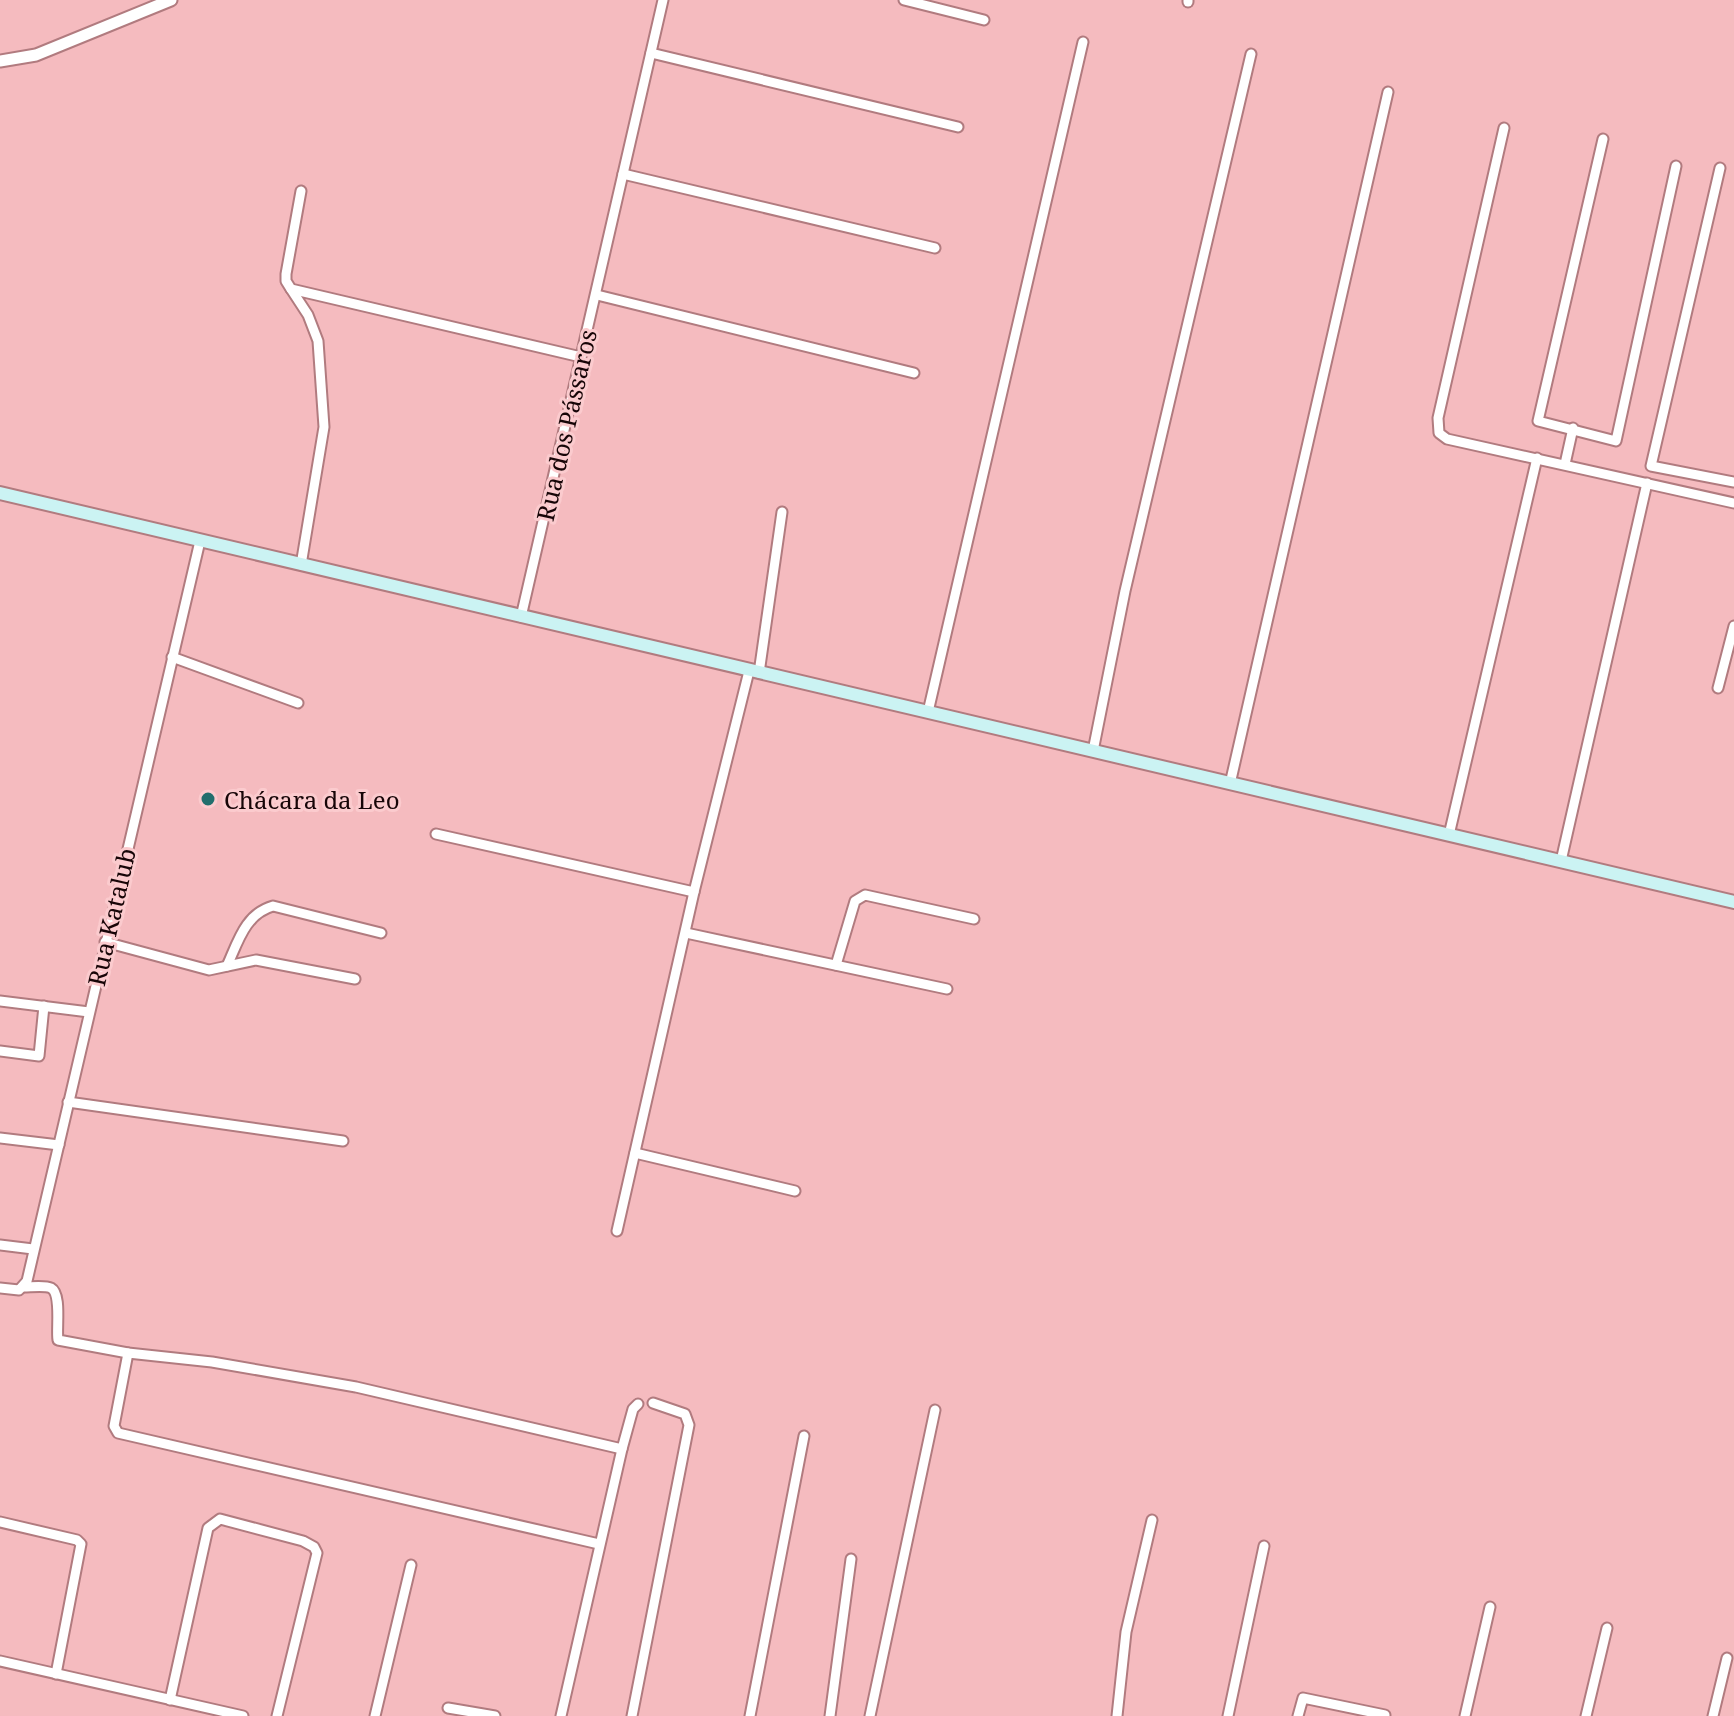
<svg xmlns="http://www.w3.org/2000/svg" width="1734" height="1716" viewBox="0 0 1734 1716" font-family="'Noto Serif',serif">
  <rect width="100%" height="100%" fill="#f5bbbf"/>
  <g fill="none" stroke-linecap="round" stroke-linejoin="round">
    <g stroke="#b17b7f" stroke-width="13">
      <g id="minor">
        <polyline points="904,0 984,20"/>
        <polyline points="1188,2 1188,0"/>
        <polyline points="651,53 958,127"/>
        <polyline points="1504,128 1438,418 1439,433 1447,439 1734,503"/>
        <polyline points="1603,139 1538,421 1616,441 1676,166"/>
        <polyline points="1720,168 1651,466 1734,482"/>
        <polyline points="623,174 935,248"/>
        <polyline points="301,191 286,274 286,281 291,289 581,357"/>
        <polyline points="291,289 308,315 318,341 324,427 301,565"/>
        <polyline points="597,295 914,373"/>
        <polyline points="1565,464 1573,428"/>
        <polyline points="521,617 663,0"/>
        <polyline points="172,657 298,703"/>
        <polyline points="759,673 782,512"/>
        <polyline points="1718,688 1734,626"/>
        <polyline points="928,712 1083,42"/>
        <polyline points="1093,751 1125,591 1251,54"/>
        <polyline points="1230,784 1388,92"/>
        <polyline points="436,834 694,892"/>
        <polyline points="1449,835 1537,458"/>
        <polyline points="1561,861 1647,483"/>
        <polyline points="686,933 947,989"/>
        <polyline points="105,942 209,970 256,960 355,979"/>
        <polyline points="836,965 855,901 865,895 974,919"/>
        <path d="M227 966C238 942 245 914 273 906L381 933"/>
        <polyline points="0,1001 89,1012"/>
        <polyline points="0,1051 39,1056 44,1006"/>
        <polyline points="68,1102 343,1141"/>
        <polyline points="0,1138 59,1145"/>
        <polyline points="635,1153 795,1191"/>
        <polyline points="617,1231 694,892 749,671"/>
        <polyline points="0,1245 33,1249"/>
        <path d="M24 1287C31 1287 45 1285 51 1288 62 1294 56 1329 58 1340L128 1353"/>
        <polyline points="0,1288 19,1290 27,1281 200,541"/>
        <polyline points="0,1522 77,1540 81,1544 56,1674"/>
        <polyline points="599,1544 118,1433 114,1426 128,1353 212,1362 356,1387 622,1449"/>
        <polyline points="0,1661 243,1716"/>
        <polyline points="170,1700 208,1528 220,1519 303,1541 314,1547 317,1553 277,1716"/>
        <polyline points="448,1708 495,1716"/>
        <polyline points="375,1716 411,1565"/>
        <polyline points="561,1716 622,1449 633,1409 638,1404"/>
        <polyline points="632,1716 689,1425 685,1414 653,1403"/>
        <polyline points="750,1716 804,1436"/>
        <polyline points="830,1716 851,1559"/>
        <polyline points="870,1716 935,1410"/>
        <polyline points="1117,1716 1126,1632 1152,1520"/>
        <polyline points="1228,1716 1264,1546"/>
        <polyline points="1298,1716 1303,1698 1385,1715"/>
        <polyline points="1465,1716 1490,1607"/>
        <polyline points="1586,1716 1607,1628"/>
        <polyline points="1713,1716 1727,1658"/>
      </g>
    </g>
    <g stroke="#b17b7f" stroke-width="15">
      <polyline id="tertiary" points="0,61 36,55 171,0"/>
    </g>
    <g stroke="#b17b7f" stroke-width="16">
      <polyline id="secondary" points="0,493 1734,902"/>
    </g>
    <use href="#minor" stroke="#fff" stroke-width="9"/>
    <use href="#tertiary" stroke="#fff" stroke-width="11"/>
    <use href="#secondary" stroke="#cbf3f3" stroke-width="12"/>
  </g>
  <circle fill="#226e6d" stroke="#fbcbce" stroke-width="3" cx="208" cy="799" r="8"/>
  <g text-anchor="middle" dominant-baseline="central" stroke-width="6" stroke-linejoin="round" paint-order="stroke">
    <g font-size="24" fill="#170507" stroke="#fbcbce">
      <text transform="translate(566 425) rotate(-77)">Rua dos Pássaros</text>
      <text transform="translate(111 917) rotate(-77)">Rua Katalub</text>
    </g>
    <g font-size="24" fill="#170507" stroke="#fbcbce" text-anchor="start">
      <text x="224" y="799">Chácara da Leo</text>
    </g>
  </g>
</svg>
